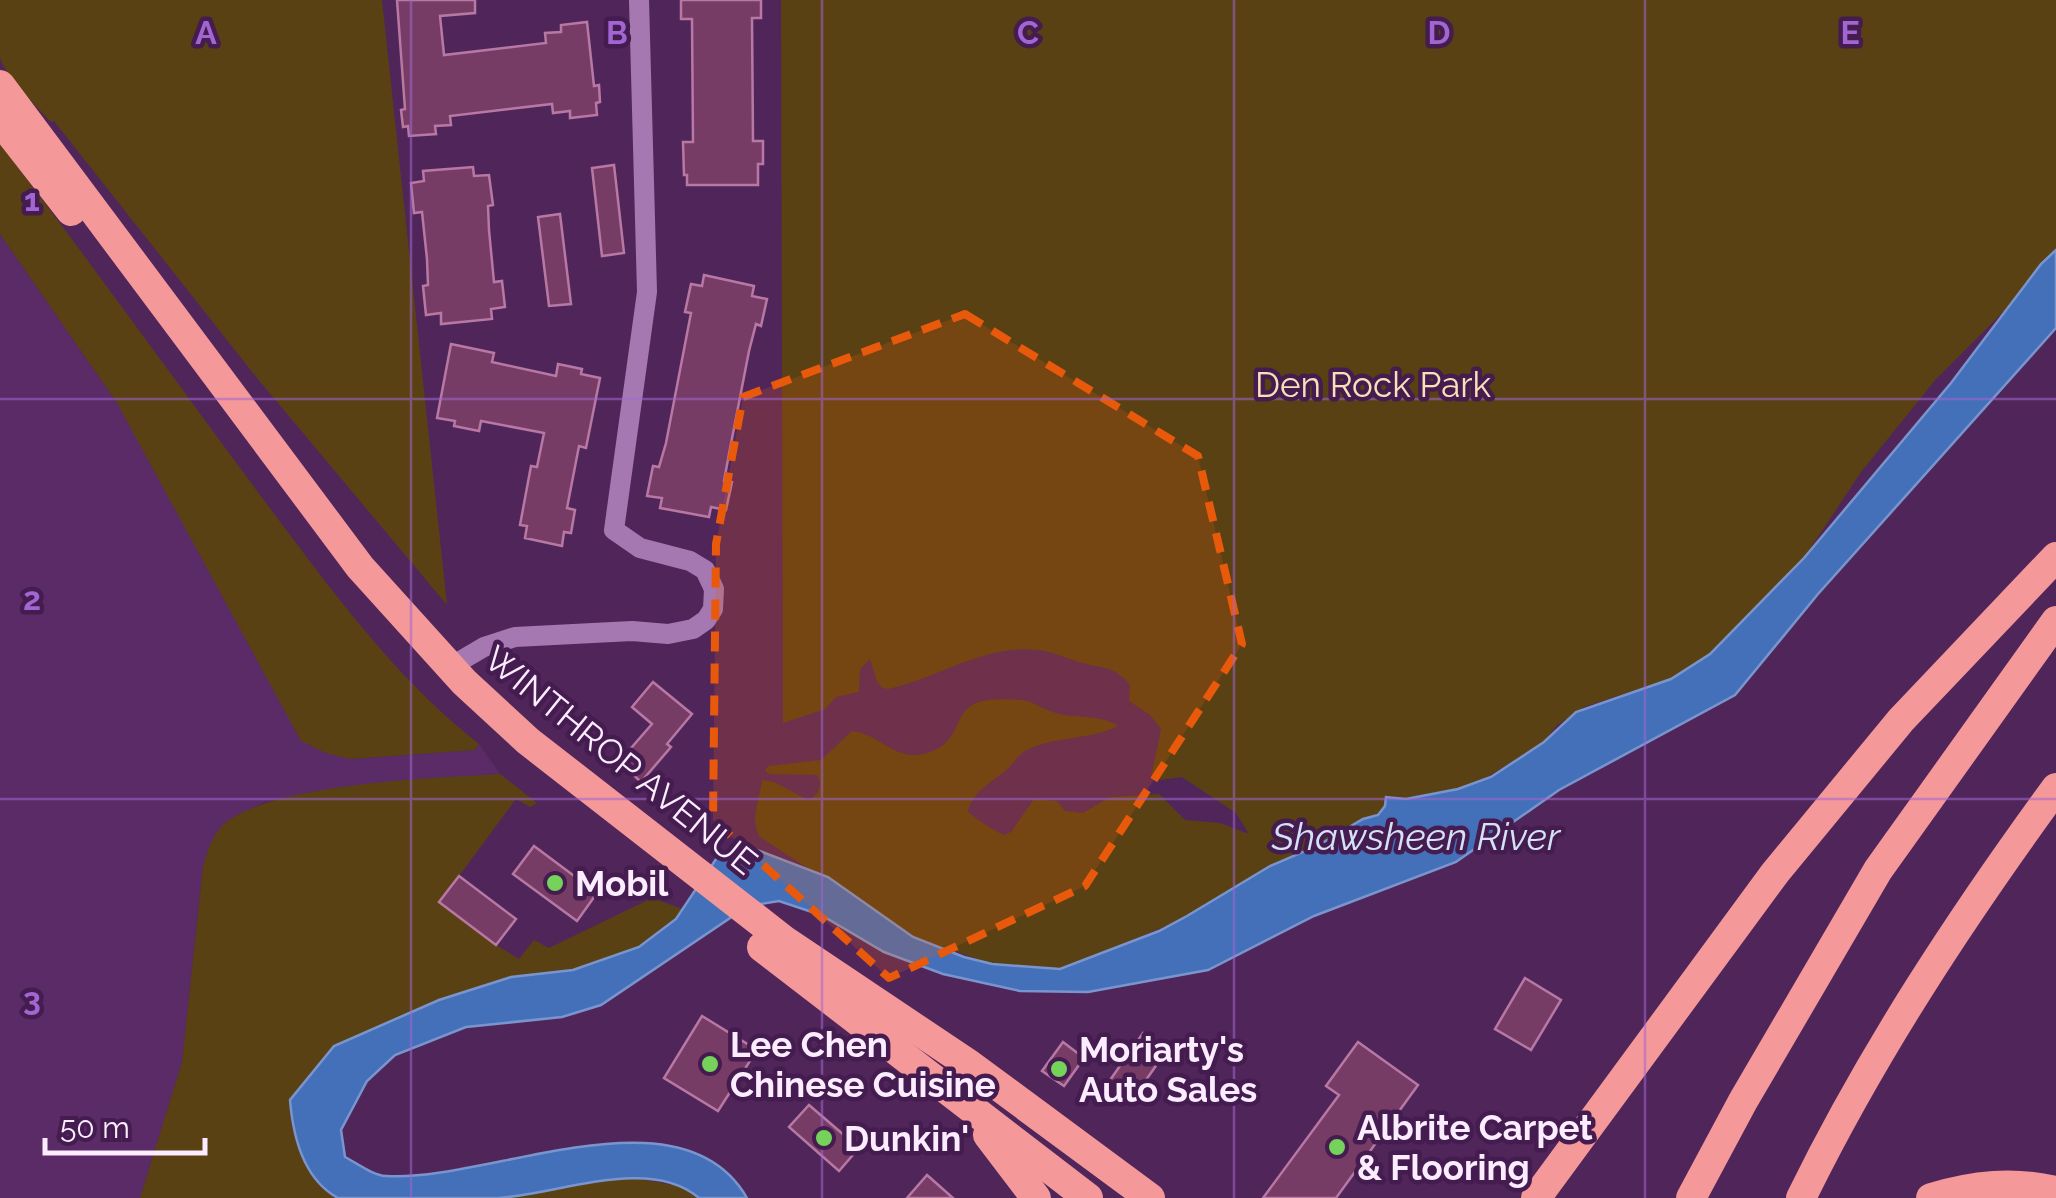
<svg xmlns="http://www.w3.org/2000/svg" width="2056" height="1198" viewBox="0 0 2056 1198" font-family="Raleway,sans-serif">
  <rect width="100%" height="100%" fill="#50265a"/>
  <polygon fill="#5a2b66" points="0,234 117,403 350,759 475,750 479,744 500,774 423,779 335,790 264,802 235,817 203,866 182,1062 140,1198 0,1198"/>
  <g fill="#5a4114">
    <path d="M0 0H382L447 605 257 378 54 121 51 122C38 108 5 76 0 58 0 41 0 17 0 0Z"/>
    <path d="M781 0H2056V251L2011 304 1936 379 1861 472 1804 558 1718 648 1678 676 1584 707 1556 726 1544 742 1476 784 1415 799 1388 796 1385 809 1378 815 1363 819 1317 846 1270 866 1176 922 1060 969 992 964 913 937 760 837C749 819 760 800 762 780L774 782 808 800C818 796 824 785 817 775L770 774 765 771 768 766 821 760 852 731C880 734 893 760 923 754 963 745 951 714 976 703 988 698 1010 699 1022 700 1035 702 1046 711 1059 714 1077 718 1103 715 1118 726 1090 740 1055 736 1027 750 1017 755 1013 765 1004 772 990 783 973 792 968 811 972 817 997 832 1004 835L1011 832 1034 799 1057 801 1065 811 1083 813 1110 797 1159 794 1185 820 1220 823 1249 834 1236 813 1182 777 1160 780 1151 777 1161 729 1150 715 1129 701 1130 685C1116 666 1103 669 1083 663 1068 659 1054 652 1038 650 984 644 939 678 888 689L883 688 877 682 870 659 860 669 859 692 836 697 825 709 783 723Z"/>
    <path d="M0 144C90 261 175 381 263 499 328 585 393 677 479 744L475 750 350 759 326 753 301 741 117 403 0 234Z"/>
    <path d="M500 774 537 803 530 807 516 799 459 876 496 945 519 959 534 940 549 948 652 898 683 909 676 919 639 947 573 970 511 977 439 1000 334 1046 290 1100 292 1128 328 1192 338 1198H140L182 1062 203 866C208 851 211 837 223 825 269 783 436 778 500 774Z"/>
    <polygon points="628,1177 685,1187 699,1198 501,1198"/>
  </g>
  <path fill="#4370b9" stroke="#7a95ce" stroke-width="2.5" d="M2056 250V328L1818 594 1735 695 1559 790 1456 862 1314 916 1208 970 1088 992 1020 991 943 974 884 952 821 915 779 901 748 906 601 1005 562 1017 466 1027 395 1055 367 1081 341 1130 345 1157C357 1163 372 1175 386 1176 487 1183 682 1084 747 1198H699C649 1155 557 1195 498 1198 445 1198 391 1198 338 1198 303 1179 293 1137 290 1100L334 1046 439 1000 511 977 573 970 639 947 676 919 720 853 749 847 828 877 913 937 964 957 992 964 1060 969 1159 931 1187 916 1270 866 1317 846 1363 819 1378 815 1385 806 1386 797 1406 799 1458 789 1491 777 1544 742 1576 712 1671 679 1710 654 1804 558 1951 383 2041 264Z"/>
  <g fill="#773c66" stroke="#b878a4" stroke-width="2.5">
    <polygon points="397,0 475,0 475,13 440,16 444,55 546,43 545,33 561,32 561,25 587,22 594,86 599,85 600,102 596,103 597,115 570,118 570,111 553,113 552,104 509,109 450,116 451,125 435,126 436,134 409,136 408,126 403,127 401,110 405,109"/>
    <polygon points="681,0 761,0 761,18 752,18 753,141 763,141 763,164 758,164 758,185 687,185 687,175 684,175 683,142 693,142 692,19 681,19"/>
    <polygon points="614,165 624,253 602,256 592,168"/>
    <polygon points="473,167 474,176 489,175 493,205 488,206 489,230 494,282 502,281 505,307 491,309 492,319 441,324 441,313 426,315 423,286 428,285 427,259 422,212 414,213 411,183 424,181 423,171"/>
    <polygon points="560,214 571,304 549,306 538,217"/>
    <polygon points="704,275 754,286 752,296 767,299 761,326 756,324 749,351 729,454 724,481 732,482 726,510 711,507 709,517 660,508 662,498 647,496 653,466 659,467 666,443 691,313 685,312 691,284 702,286"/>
    <polygon points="451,344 494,353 492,362 556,376 558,364 582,369 581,374 600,378 586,448 579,446 567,508 575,510 571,533 564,532 562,546 525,538 527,526 520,525 531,466 537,467 544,433 481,421 479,431 454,426 455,421 437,418"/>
    <polygon points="653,682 692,714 667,744 671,747 641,782 619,762 652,724 632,707"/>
    <polygon points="534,846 597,893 577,921 513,874"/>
    <polygon points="459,876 516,919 496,945 439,902"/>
    <polygon points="1525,978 1561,1000 1531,1050 1495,1029"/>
    <polygon points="702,1016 757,1050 718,1111 664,1078"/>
    <polygon points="1143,1033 1167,1050 1132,1100 1108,1083"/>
    <polygon points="1063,1042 1084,1058 1064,1086 1042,1071"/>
    <polygon points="1358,1042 1418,1085 1336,1198 1263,1198 1339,1095 1326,1086"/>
    <polygon points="809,1105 859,1148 839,1171 789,1127"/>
    <polygon points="927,1175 953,1198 907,1198"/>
  </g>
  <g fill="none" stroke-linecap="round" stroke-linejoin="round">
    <polyline stroke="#a678b1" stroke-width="20" points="450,667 484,647 515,637 632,631 668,634 693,629 706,620 713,609 714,589 705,570 690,561 640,548 614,530 647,292 639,0"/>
    <g stroke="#f59899" stroke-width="30">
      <polyline points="0,85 360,567 464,682 528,741 785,941 970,1065 1150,1198"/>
      <polyline points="0,120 71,211"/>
      <polyline points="762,947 1088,1198"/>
      <polyline points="988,1135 1036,1198"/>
      <polyline points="1536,1198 1775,873 1901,720 2056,557"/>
      <polyline points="1691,1198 1743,1101 1878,870 2056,621"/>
      <path d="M1801 1198C1872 1053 1961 918 2056 788"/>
      <path d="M1931 1198C1974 1185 2013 1181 2056 1191"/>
    </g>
  </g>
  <path fill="#e8590c" fill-opacity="0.2" stroke="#e8590c" stroke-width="8" stroke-dasharray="20 12" stroke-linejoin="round" d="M965 314 1198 456 1242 644 1085 886 889 978 713 820 716 544 743 397Z"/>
  <path fill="none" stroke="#a166d2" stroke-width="2.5" stroke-opacity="0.55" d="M411 0V1198M822 0V1198M1234 0V1198M1645 0V1198M0 399H2056M0 799H2056"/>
  <g fill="#75d25b" stroke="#451c4f" stroke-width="4">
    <circle cx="555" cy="883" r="10"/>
    <circle cx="710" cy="1064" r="10"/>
    <circle cx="1059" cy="1069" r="10"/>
    <circle cx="824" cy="1138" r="10"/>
    <circle cx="1337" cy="1147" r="10"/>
  </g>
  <g text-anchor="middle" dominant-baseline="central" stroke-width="9" stroke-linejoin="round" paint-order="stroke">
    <g font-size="35" fill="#fae0b6" stroke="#451c4f">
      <text x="1373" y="384">Den Rock Park</text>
    </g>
    <g font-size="35" fill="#fbecff" stroke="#451c4f">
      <text transform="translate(621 760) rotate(39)">WINTHROP AVENUE</text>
    </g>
    <g font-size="35" font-weight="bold" fill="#fbecff" stroke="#451c4f" text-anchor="start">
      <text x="575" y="883">Mobil</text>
      <text x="730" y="1044">Lee Chen<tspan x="730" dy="40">Chinese Cuisine</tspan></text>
      <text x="1079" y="1049">Moriarty's<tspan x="1079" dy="40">Auto Sales</tspan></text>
      <text x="1357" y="1127">Albrite Carpet<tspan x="1357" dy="40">&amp; Flooring</tspan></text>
      <text x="844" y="1138">Dunkin'</text>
    </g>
    <g font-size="38" font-style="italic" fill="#d5e1f6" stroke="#451c4f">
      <text x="1416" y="836">Shawsheen River</text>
    </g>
  </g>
  <g font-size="32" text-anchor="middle" font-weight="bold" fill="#a166d2" stroke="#451c4f" stroke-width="9" stroke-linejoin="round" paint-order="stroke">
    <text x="206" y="44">A</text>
    <text x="617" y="44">B</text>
    <text x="1028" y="44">C</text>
    <text x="1439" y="44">D</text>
    <text x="1850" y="44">E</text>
    <text x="32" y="211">1</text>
    <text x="32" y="610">2</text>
    <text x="32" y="1010">3</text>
  </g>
  <path d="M45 1138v15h160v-15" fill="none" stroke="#fbecff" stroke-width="5"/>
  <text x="60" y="1138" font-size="30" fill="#fbecff" stroke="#451c4f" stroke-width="8" paint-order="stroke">50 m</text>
</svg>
